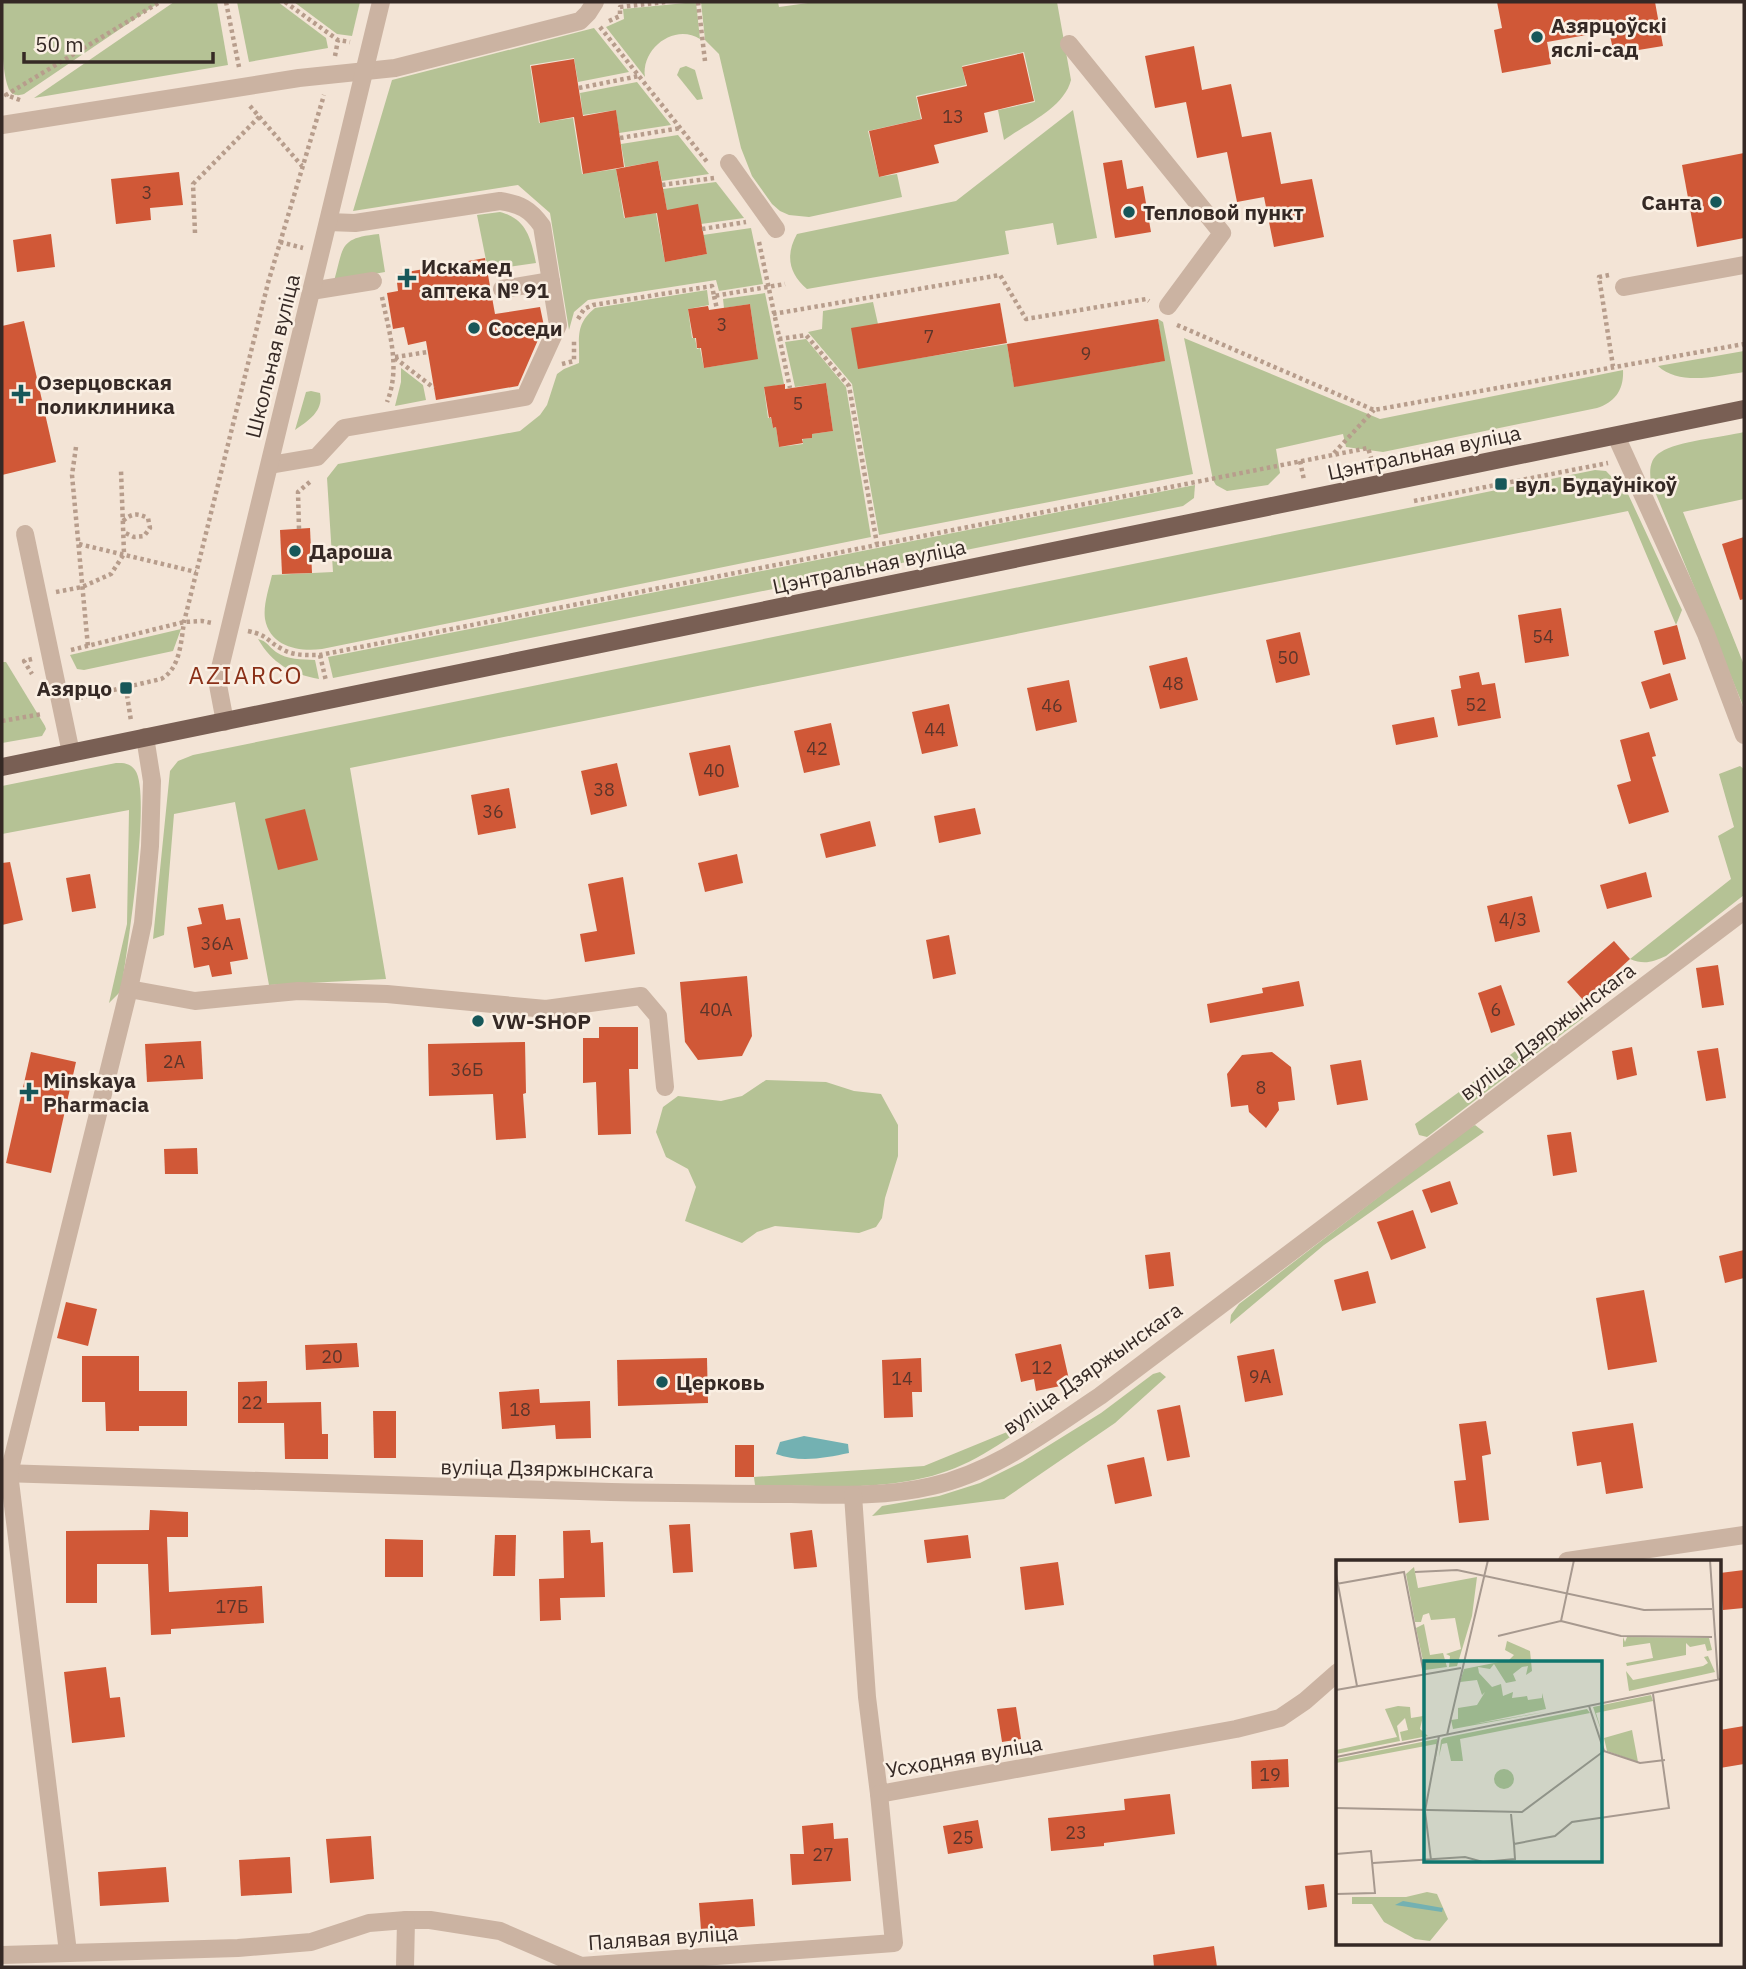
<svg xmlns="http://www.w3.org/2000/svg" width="1746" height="1969" viewBox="0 0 1746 1969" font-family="'IBM Plex Sans',sans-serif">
  <rect width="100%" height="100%" fill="#f3e4d6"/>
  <g fill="#b5c295">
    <path d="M2 2H160L24 94C20 95 18 96 13 94 0 86 2 18 2 2Z"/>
    <polygon points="174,2 217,2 228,65 34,98"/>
    <polygon points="237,2 278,2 326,38 328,48 249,62"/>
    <polygon points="294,2 360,2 352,36 337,34"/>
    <path d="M696 2 700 39C675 23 641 48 645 77L606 27 624 19 623 9Z"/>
    <path d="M701 2H778L779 7 815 2H1057L1071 80C1064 108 1026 124 1004 140L998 110 1035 102 1024 52 962 66 966 85 916 96 921 119 868 131 879 177 897 174 902 197 809 217 789 215 780 211 772 204 752 176 741 148 719 54 705 40Z"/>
    <polygon points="594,28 629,72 578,82 574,58 530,65 539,123 573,118 582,174 616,169 624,218 656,213 665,262 707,254 703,235 751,228 763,284 719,291 716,280 588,300 574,312 569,330 550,213 518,185 353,211 392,80"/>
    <polygon points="686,66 695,70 703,99 697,100 677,75 680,68"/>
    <polygon points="637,82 671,125 619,133 616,110 583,115 580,93"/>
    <path d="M1073 110 1097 238 1057 245 1053 223 1005 231 1009 254 807 289C789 274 785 255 797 234L956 201Z"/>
    <polygon points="678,135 709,174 662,181 658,161 625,167 621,144"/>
    <polygon points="716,182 744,218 701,224 667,210 663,189"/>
    <path d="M500 212C527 219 531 239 536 263L488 270 477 215Z"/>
    <path d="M379 234 385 272 334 281C344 246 339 238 379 234Z"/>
    <path d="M707 290 709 305 688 309 692 338H695L697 349 700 348 704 368 727 364 736 355 757 352 750 304 724 308 723 299 765 293 784 384 764 388 768 418H771L773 428 776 427 779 447 803 444V439L812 438V434L833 431 826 383 795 387 785 342 806 339 846 387 871 537 322 649C299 652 270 647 265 619 263 605 269 588 272 575L333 572 327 478 338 464 520 431 540 415 547 405 557 374 564 369 579 363C580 339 574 325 595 308Z"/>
    <polygon points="873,302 878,324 858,368 1007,344 1014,386 1164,361 1158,319 1163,322 1193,474 879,535 852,384 808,332 822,329 823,311"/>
    <path d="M1184 338 1380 419 1623 370C1624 390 1615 402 1597 408L1383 452 1346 447 1343 434 1276 449 1280 473 1268 485 1227 491 1216 485 1213 480Z"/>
    <path d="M1744 351V372C1718 376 1679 386 1658 366Z"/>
    <polygon points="401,368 423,385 426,400 395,406 401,382"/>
    <path d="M311 391 320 393C324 411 308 421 295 430L306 392Z"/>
    <path d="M1744 432V499L1683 512 1744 665V708L1651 482C1649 470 1650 458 1661 452 1677 441 1724 437 1744 432Z"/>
    <polygon points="1595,470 1606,471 1628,494 1682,610 1676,625 1628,511 350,768 386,979 269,985 235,802 174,814 164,935 153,939 170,771 178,761 193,755"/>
    <polygon points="1195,485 1194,498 1183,506 333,678 328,657"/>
    <polygon points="181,629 173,651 84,670 77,669 70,655"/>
    <path d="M258 639C267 641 268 646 276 652 287 660 302 659 315 660L319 679C291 674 272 663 258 639Z"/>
    <polygon points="2,662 6,662 45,726 46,729 42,736 2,743"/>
    <path d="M116 763C124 763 130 763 135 770 152 793 127 950 122 986L120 992 109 1003 127 924 129 810 2 834V786Z"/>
    <path d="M1740 766 1744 769V895L1666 956C1653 962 1644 965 1630 959L1731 879 1718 836 1734 827 1719 774Z"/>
    <polygon points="1584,1001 1587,1005 1583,1018 1427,1137 1419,1135 1415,1124"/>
    <polygon points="766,1080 826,1082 854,1091 881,1094 898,1125 898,1156 885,1198 882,1218 876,1227 859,1233 775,1226 757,1232 742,1243 685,1221 696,1187 688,1169 666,1157 656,1132 663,1107 678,1096 721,1101 742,1096"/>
    <polygon points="1475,1125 1484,1132 1324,1245 1230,1324 1231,1315 1239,1304 1467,1129"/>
    <polygon points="1160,1372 1166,1377 1115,1423 1004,1499 872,1516 882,1506 939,1496 980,1483 1022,1462 1101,1413 1153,1374"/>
    <path d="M1034 1421C1011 1436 987 1454 962 1465 899 1494 823 1485 755 1485L754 1477 924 1466Z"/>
  </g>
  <path fill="#73b1b2" d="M804 1436 848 1444 849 1453C825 1458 800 1463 776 1454L780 1442Z"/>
  <g fill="#d05837">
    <polygon points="1497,2 1655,2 1663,46 1614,54 1609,31 1547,42 1551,64 1502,73 1494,30 1502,28"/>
    <polygon points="1194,46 1202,90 1231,84 1242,137 1271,132 1281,184 1312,179 1324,237 1274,247 1264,197 1237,202 1227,152 1197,158 1186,102 1155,108 1145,56"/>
    <polygon points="1023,53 1034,101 984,113 988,132 934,145 939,163 879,177 869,131 922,119 917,97 967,86 962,67"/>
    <polygon points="574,59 583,116 616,110 624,167 583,174 574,117 540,123 531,66"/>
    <polygon points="1744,153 1744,238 1697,247 1682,165"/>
    <polygon points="1122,160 1127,189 1143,186 1151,232 1115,238 1103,163"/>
    <polygon points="658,161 667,210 698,204 707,254 665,262 657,213 625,218 616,169"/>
    <polygon points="179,172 183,205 150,208 151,220 116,224 111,179"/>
    <polygon points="51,234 55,267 17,272 13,240"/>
    <polygon points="485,258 495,314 540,307 544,326 518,386 436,400 426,341 408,345 404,327 393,329 387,293 398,291 396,274"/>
    <polygon points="1000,303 1007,343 858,369 851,328"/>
    <polygon points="750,304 758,359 704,368 701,348 697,348 696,338 693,338 688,309 708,306 709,310"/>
    <polygon points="1158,319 1165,361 1014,387 1007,344"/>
    <polygon points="24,321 56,462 2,475 2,326"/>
    <polygon points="826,383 833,431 812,434 812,438 802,439 803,443 779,447 776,427 773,428 771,417 769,418 764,387 785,384 785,389"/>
    <polygon points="310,528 312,573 282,574 280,530"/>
    <polygon points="1744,537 1744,599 1740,600 1722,544"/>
    <polygon points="1561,608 1569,656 1525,663 1518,615"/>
    <polygon points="1677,625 1686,659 1663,665 1654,631"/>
    <polygon points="1300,632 1310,675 1276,683 1266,640"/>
    <polygon points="1187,657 1198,700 1160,709 1149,666"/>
    <polygon points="1479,672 1482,685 1495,683 1501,718 1458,726 1451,690 1461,688 1459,676"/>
    <polygon points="1670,673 1678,700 1650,709 1641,682"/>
    <polygon points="1069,680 1077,722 1036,731 1027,688"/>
    <polygon points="949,704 958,746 922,754 912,712"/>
    <polygon points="1434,717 1438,737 1396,745 1392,725"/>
    <polygon points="831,723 840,765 804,773 794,731"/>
    <polygon points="1649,732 1656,756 1652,757 1669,812 1629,824 1617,785 1631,781 1620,740"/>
    <polygon points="730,745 739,787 699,796 689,753"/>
    <polygon points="617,763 627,806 591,815 581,771"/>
    <polygon points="509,788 516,828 478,835 471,795"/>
    <polygon points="975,808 981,834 939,843 934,816"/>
    <polygon points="305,809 318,860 278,870 265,819"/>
    <polygon points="870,821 876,846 826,858 820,834"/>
    <polygon points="737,854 743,883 705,892 698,863"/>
    <polygon points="10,862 23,920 2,925 2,863"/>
    <polygon points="1646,872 1652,897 1607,909 1600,885"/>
    <polygon points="90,874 96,908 72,912 66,878"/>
    <polygon points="623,877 635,954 585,962 580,934 597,931 588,884"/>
    <polygon points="1532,896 1540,932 1495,942 1487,906"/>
    <polygon points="223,904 226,920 240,918 248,959 230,962 232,974 212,977 209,965 194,968 187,927 202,924 198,908"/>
    <polygon points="949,935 956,974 933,979 926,940"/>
    <polygon points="1614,941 1630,959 1584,1001 1567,982"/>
    <polygon points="1718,965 1724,1005 1702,1008 1696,968"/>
    <polygon points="747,976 752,1036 742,1056 698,1060 685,1042 680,982"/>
    <polygon points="1299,981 1304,1006 1210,1023 1207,1004 1263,993 1262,988"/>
    <polygon points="1501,985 1515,1025 1491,1033 1478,993"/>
    <polygon points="599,1027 638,1027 638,1069 629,1069 631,1134 598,1135 596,1082 583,1083 583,1038 599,1038"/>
    <polygon points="201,1041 203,1079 147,1082 145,1044"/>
    <polygon points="525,1042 526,1093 523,1094 526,1138 496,1140 493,1094 429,1096 428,1044"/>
    <polygon points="1632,1047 1637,1075 1617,1080 1612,1051"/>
    <polygon points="1718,1048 1726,1098 1706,1101 1697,1051"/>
    <polygon points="31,1052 76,1062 51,1173 6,1163"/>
    <polygon points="1272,1052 1291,1067 1295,1100 1278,1102 1279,1110 1266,1128 1249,1112 1248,1105 1231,1107 1227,1074 1242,1055"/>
    <polygon points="1361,1060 1368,1100 1337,1105 1330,1065"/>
    <polygon points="1571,1132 1577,1172 1553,1176 1547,1135"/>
    <polygon points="197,1148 198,1174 165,1174 164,1149"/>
    <polygon points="1450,1181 1458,1204 1431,1213 1422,1190"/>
    <polygon points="1413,1210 1426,1248 1391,1260 1377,1222"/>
    <polygon points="1744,1250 1744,1278 1725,1283 1719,1256"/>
    <polygon points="1170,1252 1174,1286 1149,1289 1145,1255"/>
    <polygon points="1368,1271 1376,1303 1342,1311 1334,1280"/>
    <polygon points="1644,1290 1657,1362 1608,1370 1596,1298"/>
    <polygon points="66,1302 97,1309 88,1346 57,1338"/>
    <polygon points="357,1343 359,1367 306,1370 305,1345"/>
    <polygon points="1061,1344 1070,1384 1036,1391 1034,1379 1021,1382 1015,1354"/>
    <polygon points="1274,1349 1283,1395 1245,1402 1237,1356"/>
    <polygon points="82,1356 139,1356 139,1391 187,1391 187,1426 139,1426 139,1431 106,1431 105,1402 82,1402"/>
    <polygon points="707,1358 708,1403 618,1406 617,1360"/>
    <polygon points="921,1358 922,1392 912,1392 913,1417 884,1418 882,1360"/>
    <polygon points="267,1381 267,1403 321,1402 322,1434 328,1434 328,1459 285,1459 284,1423 238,1423 238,1382"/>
    <polygon points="539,1389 540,1403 590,1401 591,1438 556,1439 555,1425 502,1429 499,1392"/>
    <polygon points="1180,1405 1190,1457 1167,1461 1157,1410"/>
    <polygon points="373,1411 396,1411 396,1458 374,1458"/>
    <polygon points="1486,1421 1491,1454 1482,1456 1489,1520 1459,1523 1454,1481 1466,1480 1459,1424"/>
    <polygon points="1633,1423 1643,1488 1606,1494 1601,1462 1577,1466 1572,1432"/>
    <rect x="735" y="1445" width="19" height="32"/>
    <polygon points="1144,1457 1152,1496 1115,1504 1107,1465"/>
    <polygon points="150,1510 188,1512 188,1537 167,1537 169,1592 262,1586 264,1623 171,1629 171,1634 151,1635 148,1564 97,1564 97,1603 66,1603 66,1531 149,1530"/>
    <polygon points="690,1524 693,1572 673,1573 669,1525"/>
    <polygon points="590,1530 591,1543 603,1542 605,1597 560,1598 561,1620 540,1621 539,1579 564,1578 563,1531"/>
    <polygon points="812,1530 817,1567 794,1569 790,1533"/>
    <polygon points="495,1535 516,1535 515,1576 493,1576"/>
    <polygon points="968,1535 971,1558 927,1563 924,1540"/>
    <polygon points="385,1539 423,1540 423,1577 385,1577"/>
    <polygon points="1058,1562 1064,1605 1025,1610 1020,1567"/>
    <polygon points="1744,1570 1744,1608 1723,1610 1720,1573"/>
    <polygon points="106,1667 110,1698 120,1697 125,1737 72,1743 64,1672"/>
    <polygon points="1016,1707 1021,1739 1002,1742 997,1709"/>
    <polygon points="1744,1726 1744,1764 1720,1768 1720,1730"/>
    <polygon points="1288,1759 1289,1787 1252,1789 1251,1761"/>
    <polygon points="1170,1794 1175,1834 1104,1843 1104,1846 1051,1851 1048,1818 1125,1810 1124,1799"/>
    <polygon points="978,1820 983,1848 948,1854 943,1826"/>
    <polygon points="833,1823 834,1839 848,1838 851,1881 792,1885 790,1854 804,1854 802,1826"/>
    <polygon points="371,1836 374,1879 330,1883 326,1839"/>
    <polygon points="290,1857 292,1893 241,1896 239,1860"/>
    <polygon points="166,1867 169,1902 100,1906 98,1872"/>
    <polygon points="1324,1884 1327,1907 1308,1910 1305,1886"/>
    <polygon points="753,1899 755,1926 701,1930 699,1903"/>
    <polygon points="1214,1946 1217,1967 1154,1967 1153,1955"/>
  </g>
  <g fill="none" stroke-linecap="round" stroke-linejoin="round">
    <g stroke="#b79d8c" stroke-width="4.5" stroke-dasharray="3.5 3.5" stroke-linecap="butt">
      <polyline points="226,2 239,67"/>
      <polyline points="285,2 338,40 350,42"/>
      <polyline points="698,2 705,61"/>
      <polyline points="609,21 620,16 620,7 666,2"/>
      <polyline points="600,27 708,163"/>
      <polyline points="335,56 338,40"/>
      <polyline points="579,88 639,76"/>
      <polyline points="20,100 6,95 160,2"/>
      <polyline points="250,106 302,166"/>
      <polyline points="620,138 681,128"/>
      <polyline points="662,185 714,178"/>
      <polyline points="702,229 746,222"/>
      <polyline points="195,233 193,184 260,116"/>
      <polyline points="280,242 303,248"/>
      <polyline points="759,242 790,388"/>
      <polyline points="1609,275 1599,277 1613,366"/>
      <polyline points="714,296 717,309"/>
      <path d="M382 297C389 332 401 367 387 402"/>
      <polyline points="773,314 1000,275 1026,319 1146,299 1149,301"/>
      <polyline points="578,319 584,309 593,305 712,286 714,296 785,284"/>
      <polyline points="1177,325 1374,410 1744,344"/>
      <polyline points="779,339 806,335 849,386 877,544"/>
      <polyline points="395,357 428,352"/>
      <polyline points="395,358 434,388"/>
      <polyline points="562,364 574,361 574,341"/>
      <polyline points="76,447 72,475 88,647"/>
      <polyline points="1334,453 1374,410"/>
      <polyline points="1300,461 1304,480"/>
      <polyline points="1414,501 1608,463"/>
      <path d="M123 521C132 513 137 513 148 518L150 528 144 536 134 537 123 532"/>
      <polyline points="299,529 298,492 312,480"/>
      <polyline points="79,544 196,572"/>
      <polyline points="56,592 82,587 111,574 124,554 121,471"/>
      <path d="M248 631C270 636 265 640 282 649 293 656 307 655 320 655L1368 448 1374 467"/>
      <polyline points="71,650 184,622 202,621 212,623"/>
      <polyline points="320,655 326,681"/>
      <polyline points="32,659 24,661 32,674"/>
      <polyline points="126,688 131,721"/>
      <path d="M79 698 161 679C180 669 181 642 184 622L268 283 324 95"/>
      <polyline points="2,721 42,714"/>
    </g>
    <g stroke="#cbb3a2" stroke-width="18">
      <polyline points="1069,44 1222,233 1168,306"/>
      <polyline points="2,125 299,78 395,68 580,21 588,13 595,2"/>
      <polyline points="729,163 776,229"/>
      <polyline points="1624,287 1744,265"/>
      <polyline points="502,289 551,281"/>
      <polyline points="311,291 373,281"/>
      <polyline points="1616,436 1706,634 1744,735"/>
      <path d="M270 465 317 457 344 428 525 397 558 325 542 226C530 209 520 204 500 201L355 223 328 222"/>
      <polyline points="25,534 71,753"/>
      <polyline points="225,722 218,685 220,668 381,2"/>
      <polyline points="129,989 195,1001 298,991 387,994 546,1009 641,996 658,1016 665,1087"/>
      <path d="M2 1473C205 1481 408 1487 611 1492 671 1493 731 1494 791 1494 838 1495 886 1497 932 1486 995 1472 1047 1431 1100 1396L1744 911"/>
      <polyline points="853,1495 867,1697 879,1794 1236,1729 1280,1718 1305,1701 1338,1672"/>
      <polyline points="1567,1561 1744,1535"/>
      <polyline points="68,1952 9,1473 129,989 143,923 150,846 152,781 145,737"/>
      <polyline points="2,1955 238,1948 311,1942 369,1923 406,1920 430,1920 500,1931 581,1966 894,1943 879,1794"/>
      <polyline points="405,1967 406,1920"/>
    </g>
    <polyline stroke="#795f54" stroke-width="18" points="2,767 1744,409"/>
  </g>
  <g fill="#175759" stroke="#faefe3" stroke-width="2.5">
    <circle cx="1537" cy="37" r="7"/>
    <circle cx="1716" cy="202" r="7"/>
    <circle cx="1129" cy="212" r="7"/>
    <path d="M403.5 267.5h7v7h7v7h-7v7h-7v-7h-7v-7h7z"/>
    <circle cx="474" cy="328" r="7"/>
    <path d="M17.5 383.5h7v7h7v7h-7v7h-7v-7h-7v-7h7z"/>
    <rect x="1494" y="477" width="14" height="14" rx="3.5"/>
    <circle cx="295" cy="551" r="7"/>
    <rect x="119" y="681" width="14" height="14" rx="3.5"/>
    <circle cx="478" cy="1021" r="7"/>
    <path d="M25.5 1081.5h7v7h7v7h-7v7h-7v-7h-7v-7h7z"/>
    <circle cx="662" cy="1382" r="7"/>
  </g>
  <g text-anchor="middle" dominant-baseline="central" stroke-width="5" stroke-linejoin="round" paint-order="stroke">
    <g font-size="18" fill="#5c352a">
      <text x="953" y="116">13</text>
      <text x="147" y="192">3</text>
      <text x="722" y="324">3</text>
      <text x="929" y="336">7</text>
      <text x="1086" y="353">9</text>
      <text x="798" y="403">5</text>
      <text x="1543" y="636">54</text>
      <text x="1288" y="657">50</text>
      <text x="1173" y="683">48</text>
      <text x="1476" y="704">52</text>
      <text x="1052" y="705">46</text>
      <text x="935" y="729">44</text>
      <text x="817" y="748">42</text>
      <text x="714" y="770">40</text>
      <text x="604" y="789">38</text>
      <text x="493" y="811">36</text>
      <text x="1513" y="919">4/3</text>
      <text x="217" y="943">36А</text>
      <text x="716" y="1009">40А</text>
      <text x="1496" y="1009">6</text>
      <text x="174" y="1061">2А</text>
      <text x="467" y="1069">36Б</text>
      <text x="1261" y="1087">8</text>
      <text x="332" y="1356">20</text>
      <text x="1042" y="1367">12</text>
      <text x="1260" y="1376">9А</text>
      <text x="902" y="1378">14</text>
      <text x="252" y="1402">22</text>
      <text x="520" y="1409">18</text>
      <text x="232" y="1606">17Б</text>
      <text x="1270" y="1774">19</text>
      <text x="1076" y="1832">23</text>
      <text x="963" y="1837">25</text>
      <text x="823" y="1854">27</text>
    </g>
    <g font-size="21" font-weight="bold" fill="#352925" stroke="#faefe3" text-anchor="start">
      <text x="1551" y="25">Азярцоўскі<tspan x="1551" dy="24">яслі-сад</tspan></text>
      <text x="1702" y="202" text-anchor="end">Санта</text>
      <text x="1143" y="212">Тепловой пункт</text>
      <text x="421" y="266">Искамед<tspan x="421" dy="24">аптека № 91</tspan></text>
      <text x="488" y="328">Соседи</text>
      <text x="37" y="382">Озерцовская<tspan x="37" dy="24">поликлиника</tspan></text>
      <text x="1515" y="484">вул. Будаўнікоў</text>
      <text x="309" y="551">Дароша</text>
      <text x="112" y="688" text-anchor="end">Азярцо</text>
      <text x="492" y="1021">VW-SHOP</text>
      <text x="43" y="1080">Minskaya<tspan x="43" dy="24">Pharmacia</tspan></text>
      <text x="676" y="1382">Церковь</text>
    </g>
    <g font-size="21" fill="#352925" stroke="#faefe3">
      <text transform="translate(272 356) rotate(-76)">Школьная вуліца</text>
      <text transform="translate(1424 452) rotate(-12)">Цэнтральная вуліца</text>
      <text transform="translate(869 566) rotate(-12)">Цэнтральная вуліца</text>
      <text transform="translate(1547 1031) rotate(-37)">вуліца Дзяржынскага</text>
      <text transform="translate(1092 1368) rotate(-35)">вуліца Дзяржынскага</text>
      <text transform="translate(547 1468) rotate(1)">вуліца Дзяржынскага</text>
      <text transform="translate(964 1756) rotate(-10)">Усходняя вуліца</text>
      <text transform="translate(663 1937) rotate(-4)">Палявая вуліца</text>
    </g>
    <g font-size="24" letter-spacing="2" fill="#8a3018" stroke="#faefe3">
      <text x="246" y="675">AZIARCO</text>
    </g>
  </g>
  <g transform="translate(1336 1560)">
    <rect width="385" height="385" fill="#f3e4d6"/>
    <path d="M78 7 82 28 141 17 136 56 121 106 113 107 114 96 110 94 125 89 119 58 95 60 93 53 87 55 85 62H79L70 14ZM88 64 94 95 107 93 111 107 89 110 80 68ZM287 77 289 82 291 77 373 78 376 90 371 91 369 84 354 87 350 83V95L291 106 290 103 317 98 314 83 287 87ZM171 81 194 91 196 111 190 115 192 106 186 107 177 114 180 121 170 123 158 104 154 109 142 107 143 113 156 127 165 124 167 136 177 132 176 138 191 136 192 140 206 138V133L210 149 138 164 209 152 117 169 115 160 122 159V148L141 145 149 132 146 135 141 120 124 122 128 109 173 100 178 95 169 90ZM372 96 379 112 293 131 290 111 297 120 367 106 372 103 368 97ZM315 135 317 141 260 153 267 176 257 147ZM62 146 74 147 75 158 87 156 84 169 92 176 66 181 64 172 72 170 69 158 61 166 64 181 0 194V190L61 177 49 149ZM251 149 254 153 124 179 127 201H115L111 183 106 184 103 197 105 180 107 178ZM296 170 302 202 271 191 268 178ZM101 179 102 186 99 203 100 184 0 203V199ZM158 219a10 10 0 1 1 20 0a10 10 0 1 1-20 0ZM91 332 101 334 112 359 94 381 79 379 48 362 36 344H16V337H70Z" fill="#b5c295"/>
    <path d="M67 341 107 348 106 352 59 345Z" fill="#73b1b2"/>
    <path fill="none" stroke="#a7998f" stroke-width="2" d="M374 0 382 119M79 12 121 10 308 50 376 49M0 14 21 126M0 24 68 12 88 114M225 61 285 76 376 77M162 76 225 61 238 0M0 130 125 108M111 175 152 0M268 191 304 203 329 200M0 197 385 119M0 248 186 252 268 191 253 146M175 254 178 284 219 276 236 262 333 248 317 134M0 294 35 291 39 333 0 334M95 300 89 251 103 176M37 303 129 297 147 302 179 299 178 284"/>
    <path fill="#0f766e" fill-opacity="0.15" stroke="#0f766e" stroke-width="3.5" d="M88 101H266V302H88Z"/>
    <rect width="385" height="385" fill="none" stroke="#352925" stroke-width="3.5"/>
  </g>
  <rect width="1746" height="1969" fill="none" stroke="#352925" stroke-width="7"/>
  <path d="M24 52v10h189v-10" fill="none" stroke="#352925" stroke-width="3.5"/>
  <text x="35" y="52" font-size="21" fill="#352925" stroke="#faefe3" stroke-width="5" paint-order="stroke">50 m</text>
</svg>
